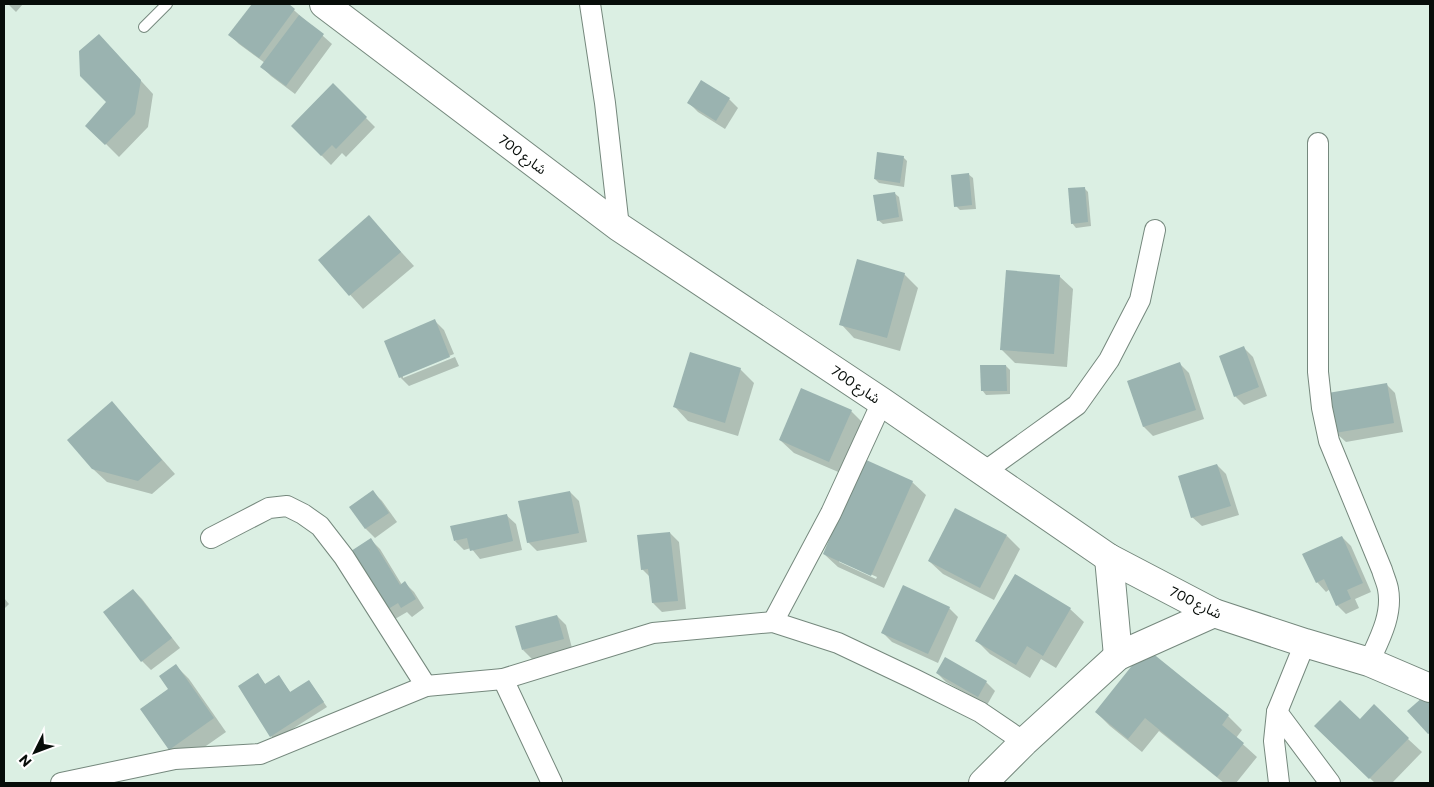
<svg xmlns="http://www.w3.org/2000/svg" width="1434" height="787" viewBox="0 0 1434 787" font-family="Commissioner,'Noto Sans Arabic',sans-serif">
  <rect width="100%" height="100%" fill="#dbefe3"/>
  <g fill="#0003" fill-rule="evenodd">
    <polygon points="8,4 23,4 16,12"/>
    <polygon points="253,4 287,4 332,44 295,94 271,76 262,67 265,63 239,44 230,35"/>
    <polygon points="112,49 153,94 148,127 119,157 87,125 108,102"/>
    <polygon points="333,85 375,127 346,157 342,153 331,165 292,126"/>
    <polygon points="729,99 738,108 725,129 698,112 689,103"/>
    <polygon points="903,157 907,161 904,187 879,183 875,179"/>
    <polygon points="968,174 973,178 976,209 960,210 956,206"/>
    <polygon points="1084,188 1088,192 1091,226 1076,228 1072,223"/>
    <polygon points="894,193 899,197 903,221 883,224 878,220"/>
    <polygon points="369,217 414,266 363,309 319,260"/>
    <polygon points="904,274 918,288 900,351 854,338 841,324"/>
    <polygon points="1059,276 1073,289 1067,367 1015,363 1001,349"/>
    <polygon points="435,321 444,330 454,354 403,375 403,378 455,357 459,366 409,386 400,377"/>
    <polygon points="1244,348 1253,357 1267,396 1244,405 1235,396"/>
    <polygon points="1180,364 1189,373 1204,419 1153,436 1144,427 1128,381"/>
    <polygon points="1006,366 1010,370 1010,394 986,395 982,390"/>
    <polygon points="740,369 754,383 738,436 688,421 675,407"/>
    <polygon points="1386,384 1395,393 1403,432 1346,442 1336,433"/>
    <polygon points="112,403 175,474 152,494 107,482 93,469"/>
    <polygon points="851,411 864,424 843,474 794,453 780,440"/>
    <polygon points="1217,465 1226,474 1239,515 1202,526 1192,517"/>
    <path d="M912 482 926 495 884 588 838 567 824 554ZM839 560 877 577 876 579 839 562Z"/>
    <polygon points="373,492 382,501 397,522 375,538 366,529 351,507"/>
    <polygon points="570,492 579,501 587,542 537,551 528,542"/>
    <polygon points="506,515 516,524 522,550 480,559 471,548 464,550 455,541"/>
    <polygon points="670,533 679,542 686,609 662,612 653,603 650,577 642,569"/>
    <polygon points="1007,536 1020,549 994,600 943,574 929,561"/>
    <polygon points="1342,537 1351,546 1371,592 1355,599 1359,608 1346,614 1337,605 1330,589 1326,592 1317,582"/>
    <polygon points="371,540 380,549 402,585 405,583 414,592 424,608 412,617 407,612 395,619 386,610"/>
    <polygon points="133,590 142,599 180,648 151,670 142,661"/>
    <polygon points="4,598 9,604 4,609"/>
    <polygon points="949,608 958,617 938,663 892,642 883,633"/>
    <polygon points="1070,609 1084,622 1056,668 1041,659 1030,678 990,654 977,641"/>
    <polygon points="557,616 566,625 572,648 532,659 523,650"/>
    <polygon points="1146,650 1228,716 1242,730 1236,738 1257,757 1236,783 1224,783 1159,731 1142,752 1110,726 1096,712"/>
    <polygon points="176,666 189,679 226,732 183,762 170,749 170,689"/>
    <polygon points="937,673 986,682 995,691 987,705 946,682"/>
    <polygon points="258,675 266,685 279,677 291,693 309,681 327,707 275,740 271,736"/>
    <polygon points="1408,739 1422,752 1392,783 1375,783 1329,740"/>
  </g>
  <g fill="#9ab3b0">
    <polygon points="252,4 289,4 295,9 259,58 228,35"/>
    <polygon points="299,15 324,34 286,86 260,67"/>
    <polygon points="99,34 141,80 135,114 105,145 85,126 106,102 80,76 79,51"/>
    <polygon points="701,80 730,98 716,121 687,103"/>
    <polygon points="333,83 367,117 336,149 332,145 321,156 291,126"/>
    <polygon points="877,152 904,156 900,183 874,179"/>
    <polygon points="969,173 972,205 954,207 951,175"/>
    <polygon points="1085,187 1088,222 1071,224 1068,188"/>
    <polygon points="895,192 899,217 877,221 873,195"/>
    <polygon points="369,215 401,252 349,296 318,260"/>
    <polygon points="857,259 905,273 887,338 839,325"/>
    <polygon points="1006,270 1060,275 1054,354 1000,350"/>
    <polygon points="435,319 450,357 399,378 384,341"/>
    <polygon points="1244,346 1259,387 1234,397 1219,356"/>
    <polygon points="690,352 741,368 725,423 673,407"/>
    <polygon points="1180,362 1196,410 1143,427 1127,381"/>
    <polygon points="980,365 1006,365 1007,391 981,391"/>
    <polygon points="1387,383 1394,423 1335,433 1328,393"/>
    <polygon points="801,388 852,410 829,462 779,440"/>
    <polygon points="112,401 162,460 138,481 92,469 67,440"/>
    <polygon points="864,459 913,481 871,576 823,554"/>
    <polygon points="1217,464 1231,506 1191,518 1178,476"/>
    <polygon points="373,490 389,513 365,529 349,507"/>
    <polygon points="570,491 579,533 527,543 518,501"/>
    <polygon points="955,508 1007,535 980,588 928,561"/>
    <polygon points="507,514 513,541 470,551 467,538 454,541 450,526"/>
    <polygon points="670,532 678,601 652,603 648,569 641,570 637,535"/>
    <polygon points="1342,536 1363,583 1347,590 1351,599 1336,606 1324,579 1316,583 1302,554"/>
    <polygon points="371,538 400,585 405,581 416,599 401,608 398,603 385,611 348,553"/>
    <polygon points="1015,574 1071,608 1043,656 1027,646 1016,665 975,641"/>
    <polygon points="903,585 950,607 928,654 881,633"/>
    <polygon points="133,589 172,638 141,662 103,612"/>
    <polygon points="557,615 564,639 522,650 515,626"/>
    <polygon points="1146,648 1229,715 1222,725 1244,743 1217,777 1145,718 1128,739 1095,712"/>
    <polygon points="945,657 987,681 978,697 936,673"/>
    <polygon points="176,664 214,718 169,750 140,709 168,689 159,676"/>
    <polygon points="258,673 265,684 279,675 290,692 309,680 324,702 270,737 238,686"/>
    <polygon points="1423,697 1430,704 1430,733 1428,734 1407,711"/>
    <polygon points="1340,700 1360,719 1374,704 1409,738 1369,779 1314,726"/>
  </g>
  <g fill="none" stroke-linecap="round" stroke-linejoin="round">
    <g stroke="#75887d" stroke-width="12">
      <polyline id="lane" points="144,27 167,4"/>
    </g>
    <g stroke="#75887d" stroke-width="22">
      <g id="street">
        <polyline points="590,4 605,103 619,227"/>
        <path d="M1318 143V372L1322 408 1329 441 1382 570C1384 577 1387 583 1388 589 1393 615 1379 640 1369 662"/>
        <polyline points="984,472 1077,405 1109,360 1140,300 1155,230"/>
        <polyline points="211,538 269,508 287,506 303,514 320,526 344,557 426,686"/>
        <polyline points="773,622 831,513 882,402"/>
        <polyline points="503,679 552,783"/>
        <polyline points="1277,712 1330,783"/>
        <polyline points="61,783 175,759 260,754 426,686 503,679 653,633 773,622 838,643 914,679 980,712 1024,742"/>
        <polyline points="1279,783 1274,741 1277,712 1305,643"/>
      </g>
    </g>
    <g stroke="#75887d" stroke-width="30">
      <g id="secondary">
        <polyline points="324,4 619,227 882,402 1109,558 1214,613 1305,643 1369,662 1430,688"/>
        <polyline points="1109,558 1118,656"/>
        <polyline points="983,783 1024,742 1118,656 1214,613"/>
      </g>
    </g>
    <use href="#lane" stroke="#fff" stroke-width="10"/>
    <use href="#street" stroke="#fff" stroke-width="20"/>
    <use href="#secondary" stroke="#fff" stroke-width="28"/>
  </g>
  <g text-anchor="middle" dominant-baseline="central" stroke-width="4" stroke-linejoin="round" paint-order="stroke">
    <g font-size="14" fill="#070d09" stroke="#fff">
      <text transform="translate(523 154) rotate(37)">شارع 700</text>
      <text transform="translate(856 384) rotate(34)">شارع 700</text>
      <text transform="translate(1196 602) rotate(26)">شارع 700</text>
    </g>
  </g>
  <rect width="1434" height="787" fill="none" stroke="#070d09" stroke-width="10"/>
  <g transform="translate(35 752) rotate(228)" stroke="#ffffff" stroke-width="4" paint-order="stroke">
  <path d="M0-4L9 19L0 12L-9 19Z" fill="#070d09"/>
  <text y="-8" font-size="14" font-weight="bold" text-anchor="middle" fill="#070d09">N</text>
  </g>
</svg>
